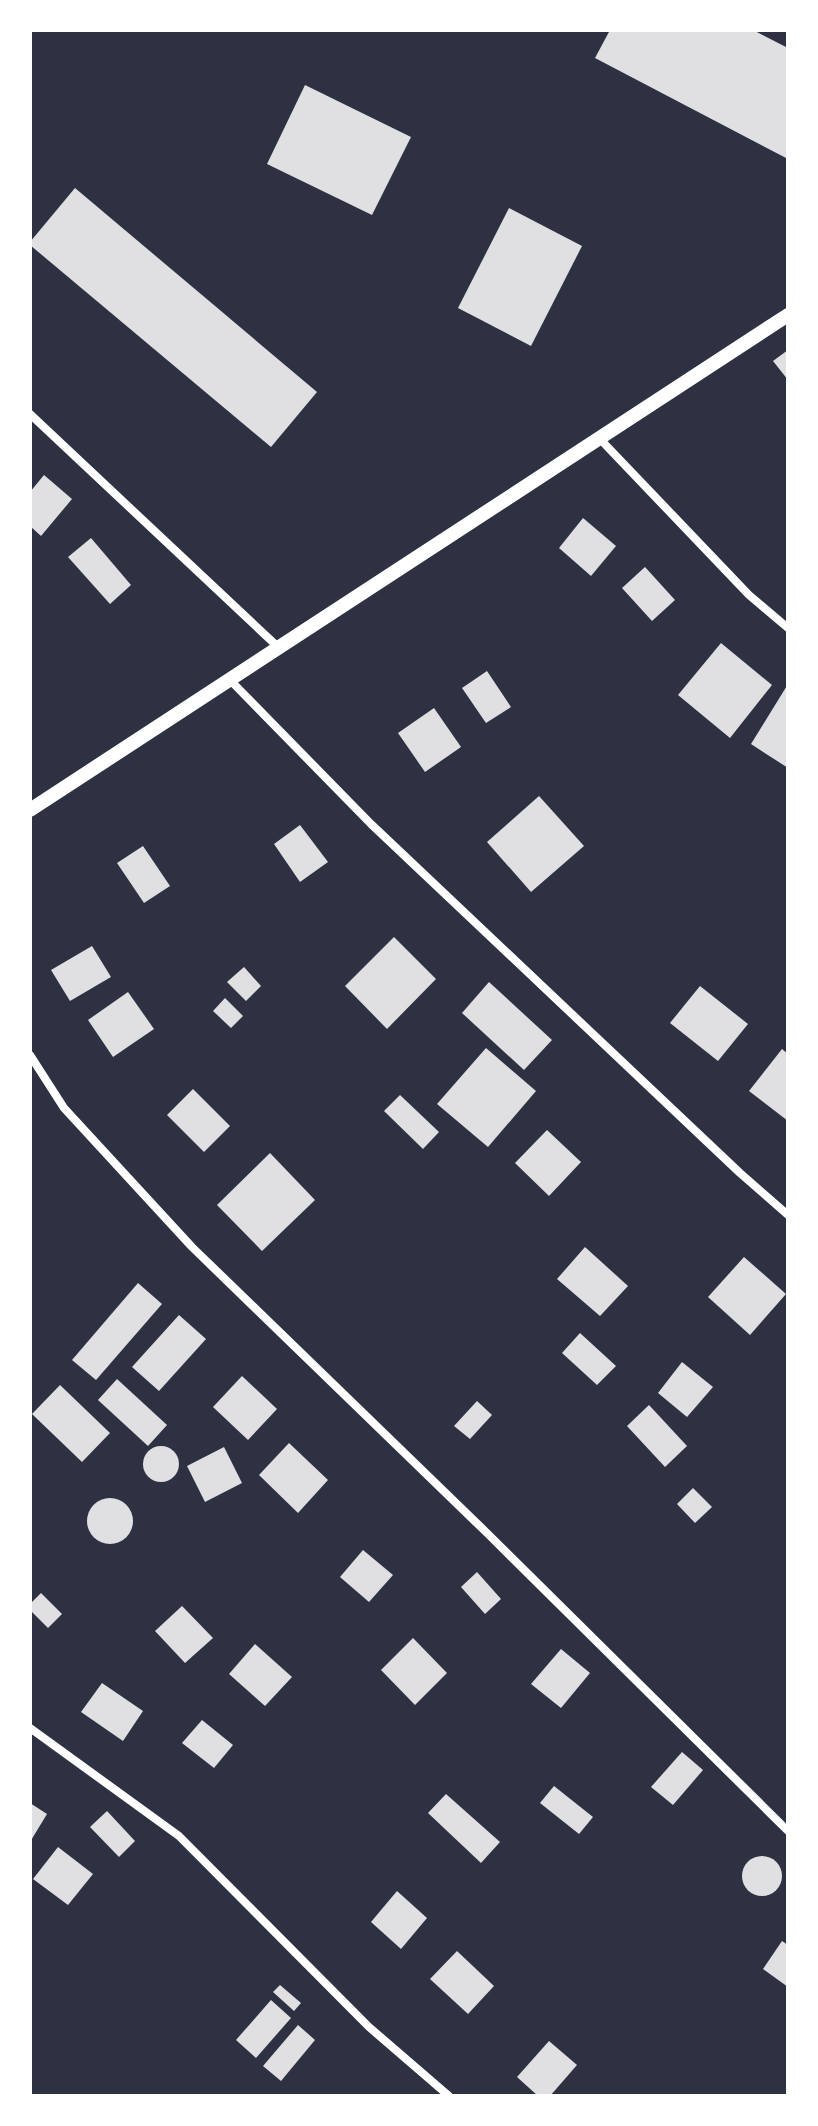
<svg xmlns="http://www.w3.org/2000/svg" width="818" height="2126" viewBox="0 0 818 2126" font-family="'Fira Sans',sans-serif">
  <rect width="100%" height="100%" fill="#2d3142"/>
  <g fill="#e0e0e3">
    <polygon points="610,30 753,30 788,48 788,159 595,58"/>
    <polygon points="305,85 411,137 372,215 267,164"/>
    <polygon points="75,188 317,392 271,447 30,245 30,242"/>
    <polygon points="509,208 582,246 531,346 458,308"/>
    <polygon points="788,350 788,380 773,361"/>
    <polygon points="44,475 72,499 41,536 30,526 30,492"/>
    <polygon points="583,518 616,546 591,576 559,548"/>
    <polygon points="91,538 131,585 110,604 68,557"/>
    <polygon points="645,567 675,600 652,621 622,588"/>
    <polygon points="721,643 772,685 730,738 678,695"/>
    <polygon points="487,671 511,707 486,723 462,688"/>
    <polygon points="788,684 788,768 751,744"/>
    <polygon points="434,708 461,747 425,772 398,733"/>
    <polygon points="539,796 584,846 531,892 487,842"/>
    <polygon points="300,825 328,862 300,882 274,844"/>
    <polygon points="143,846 170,886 144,903 117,863"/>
    <polygon points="394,937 436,979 387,1029 345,986"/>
    <polygon points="92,946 111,977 70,1001 51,970"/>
    <polygon points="244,967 261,986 246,1001 227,982"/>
    <polygon points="489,982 552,1040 524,1070 462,1013"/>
    <polygon points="700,986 748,1024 718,1061 670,1023"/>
    <polygon points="128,992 154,1029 113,1057 88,1020"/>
    <polygon points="225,998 243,1016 231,1028 213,1011"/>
    <polygon points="486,1048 536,1091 488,1147 437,1104"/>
    <polygon points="782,1049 788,1054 788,1121 749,1091"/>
    <polygon points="193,1089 230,1126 204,1152 167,1115"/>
    <polygon points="400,1095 439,1132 423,1149 384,1111"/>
    <polygon points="547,1130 581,1162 549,1196 515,1163"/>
    <polygon points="270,1153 315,1200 262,1251 217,1205"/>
    <polygon points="585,1247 628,1286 600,1316 557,1279"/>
    <polygon points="744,1257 786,1294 750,1335 708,1297"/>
    <polygon points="138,1283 162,1304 96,1380 72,1360"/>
    <polygon points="179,1315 206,1339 159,1391 132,1367"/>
    <polygon points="580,1333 616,1366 597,1385 562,1353"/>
    <polygon points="682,1362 713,1387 687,1417 658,1393"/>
    <polygon points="242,1376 277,1409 248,1440 213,1407"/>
    <polygon points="117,1379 167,1425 148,1446 98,1400"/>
    <polygon points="60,1385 110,1433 82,1462 32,1414"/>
    <polygon points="477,1401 492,1415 470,1439 454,1426"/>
    <polygon points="649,1405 687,1446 665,1467 627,1426"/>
    <polygon points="289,1443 328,1480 298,1513 259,1475"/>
    <circle cx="161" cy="1464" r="18"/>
    <polygon points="224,1447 242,1483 205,1502 187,1466"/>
    <polygon points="693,1488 712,1507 695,1523 677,1504"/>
    <circle cx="110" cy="1521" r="23"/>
    <polygon points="363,1550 393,1575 369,1602 340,1577"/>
    <polygon points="477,1572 501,1599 485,1614 461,1587"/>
    <polygon points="41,1593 62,1614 48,1628 30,1610 30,1604"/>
    <polygon points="182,1606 213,1638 185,1663 155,1631"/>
    <polygon points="413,1638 447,1673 415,1705 381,1670"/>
    <polygon points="255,1644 292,1677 265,1706 229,1674"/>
    <polygon points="561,1649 590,1673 561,1708 531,1684"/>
    <polygon points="102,1683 143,1711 123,1741 81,1712"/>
    <polygon points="202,1720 233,1745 214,1768 182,1743"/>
    <polygon points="682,1752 703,1770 673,1805 651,1787"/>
    <polygon points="554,1786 593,1817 579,1834 540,1803"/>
    <polygon points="446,1794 500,1842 481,1863 428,1813"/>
    <polygon points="30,1803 47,1814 30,1842"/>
    <polygon points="107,1811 135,1841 119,1857 90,1827"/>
    <polygon points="58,1847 93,1874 68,1905 33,1879"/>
    <circle cx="762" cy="1876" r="20"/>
    <polygon points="397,1891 427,1918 401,1949 371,1922"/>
    <polygon points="782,1941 788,1945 788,1987 763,1969"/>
    <polygon points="457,1951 494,1986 468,2014 430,1979"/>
    <polygon points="280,1985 301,2003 294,2011 273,1992"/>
    <polygon points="271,2000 291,2018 256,2058 236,2040"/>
    <polygon points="298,2025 315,2040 281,2081 263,2066"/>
    <polygon points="549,2041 577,2065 550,2096 538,2096 517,2077"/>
  </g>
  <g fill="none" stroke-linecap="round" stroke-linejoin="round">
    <g stroke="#fff" stroke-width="8">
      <polyline points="30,414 278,647"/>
      <polyline points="599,438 749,595 788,628"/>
      <polyline points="229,679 371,824 740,1173 788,1215"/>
      <polyline points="30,1055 64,1108 192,1247 488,1534 788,1831"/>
      <polyline points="30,1728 179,1836 369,2027 449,2096"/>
    </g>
    <polyline stroke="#fff" stroke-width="14" points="30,810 788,315"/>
  </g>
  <rect width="818" height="2126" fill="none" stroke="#ffffff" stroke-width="64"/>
</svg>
